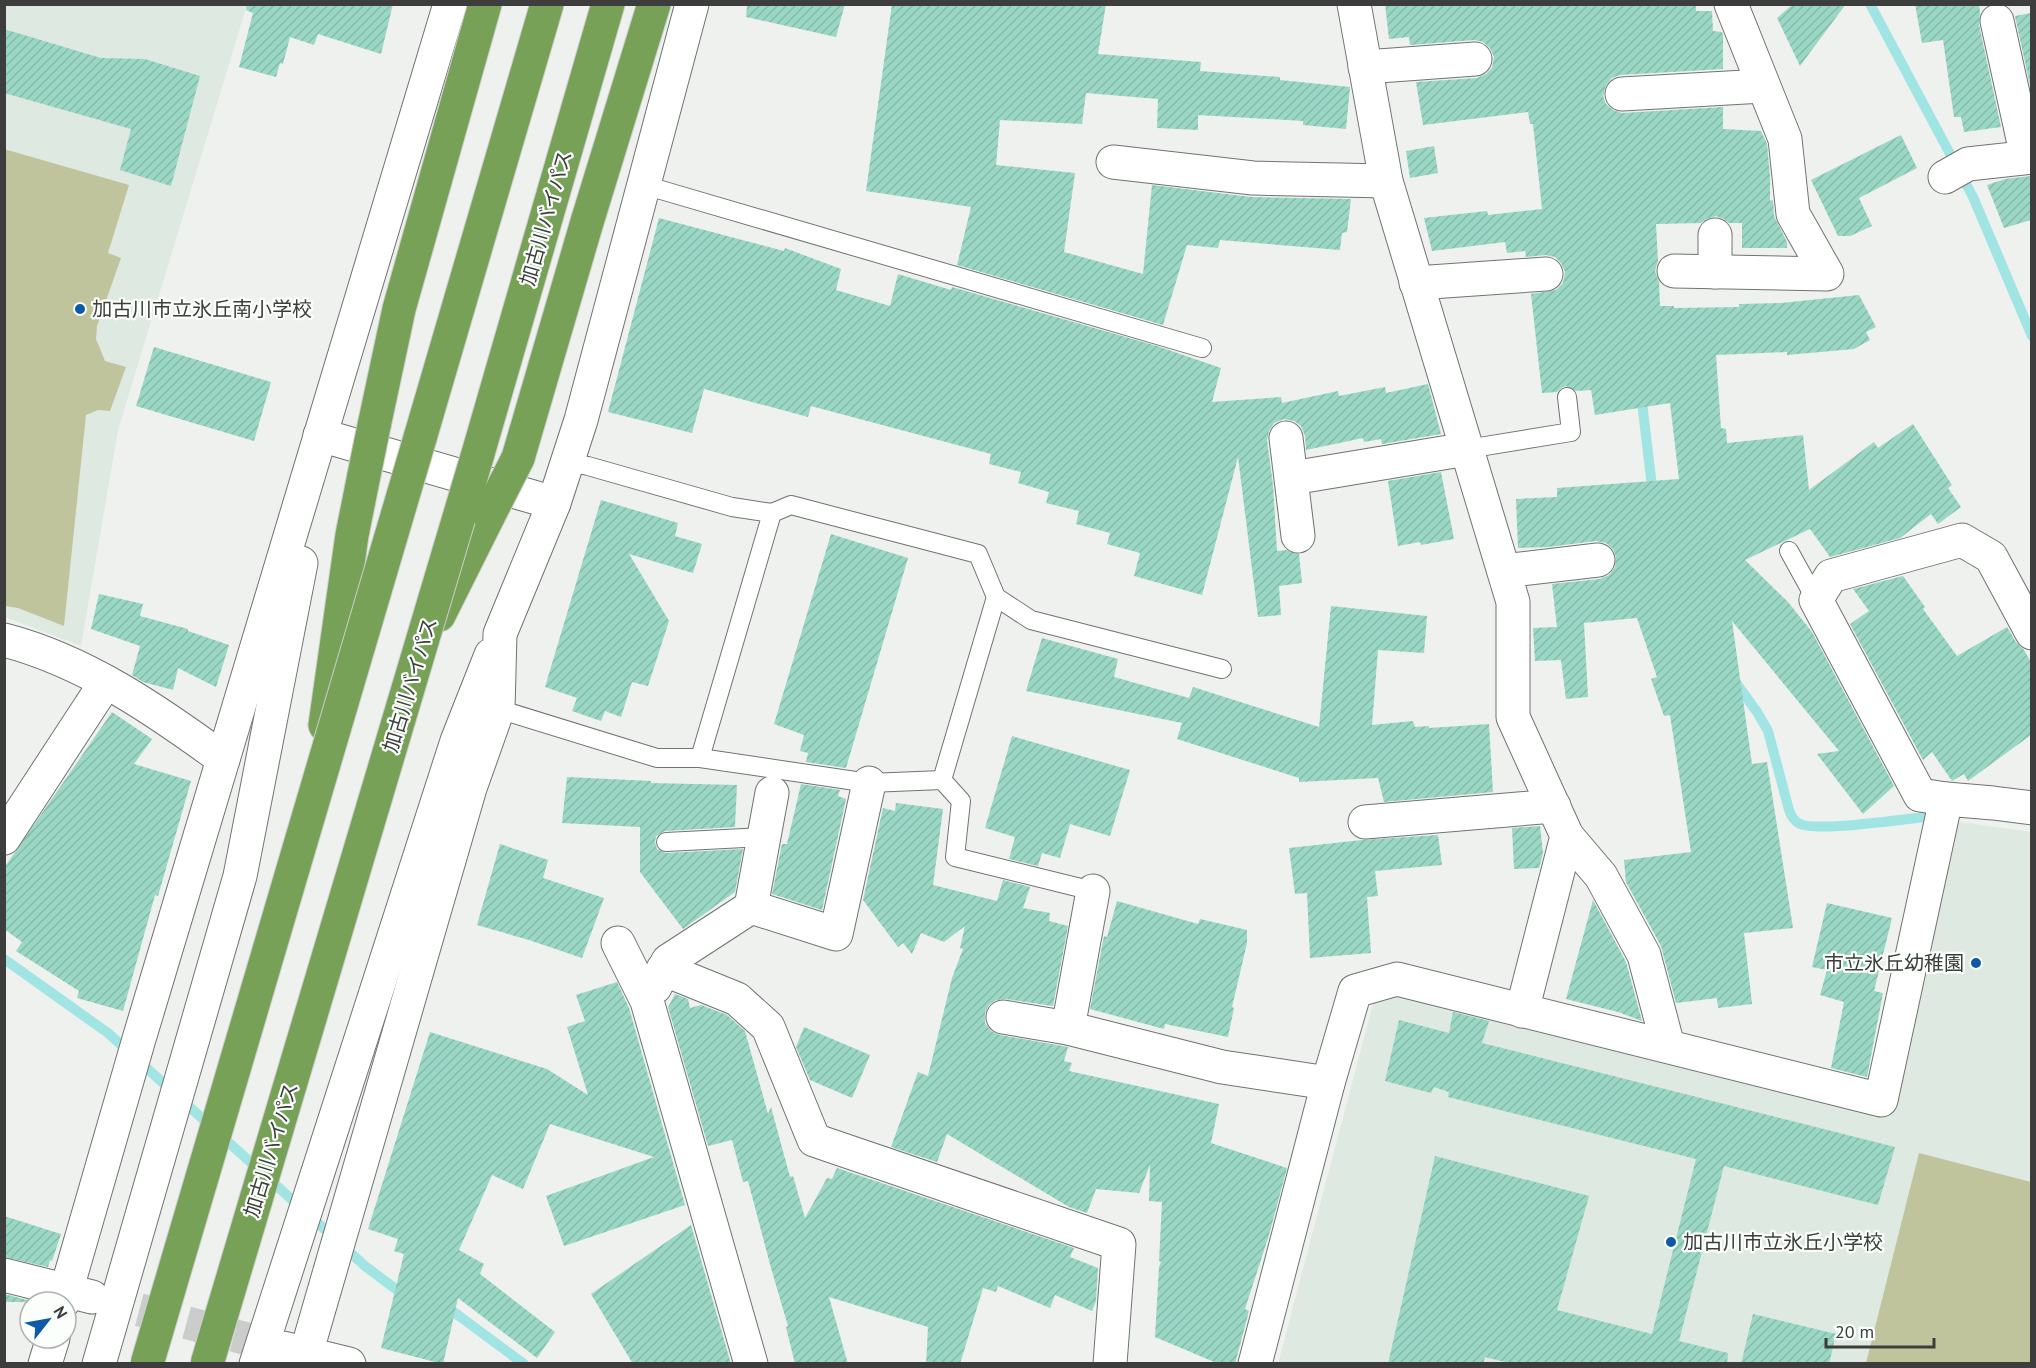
<svg xmlns="http://www.w3.org/2000/svg" width="2036" height="1368" viewBox="0 0 2036 1368" font-family="'PT Sans','Noto Sans JP',sans-serif">
  <defs>
    <pattern id="building-hatch" width="6" height="6" patternUnits="userSpaceOnUse" patternTransform="scale(1.5)"><rect width="6" height="6" fill="#9ad8c5"/><path d="M-1 1l2-2M0 6l6-6M5 7l2-2" fill="none" stroke="#86baaa"/></pattern>
  </defs>
  <rect width="100%" height="100%" fill="#eef1ee"/>
  <g fill="#dee9e1">
    <polygon points="4,5 247,5 118,430 81,646 5,617"/>
    <polygon points="1953,821 2031,832 2031,1363 1278,1364 1375,996 1399,990 1887,1107"/>
  </g>
  <g fill="#c0c49d">
    <polygon points="4,149 129,185 108,253 121,258 97,326 96,339 105,361 126,367 110,411 98,410 86,415 64,626 18,608 5,606"/>
    <polygon points="1919,1153 2031,1182 2031,1363 1866,1363"/>
  </g>
  <g fill="none" stroke-linecap="round" stroke-linejoin="round">
    <g stroke="#a0e5e4" stroke-width="10">
      <polyline points="1870,4 1973,197 2032,336"/>
      <polyline points="1641,394 1653,495"/>
      <path d="M1734 680 1757 712 1768 731 1789 810C1791 816 1794 821 1800 824 1818 832 1902 819 1926 817"/>
      <polyline points="4,959 108,1033 365,1266 397,1290 406,1294"/>
      <polyline points="444,1307 451,1310 524,1364"/>
    </g>
  </g>
  <g fill="url(#building-hatch)">
    <polygon points="247,4 393,4 381,54 318,34 314,45 290,37 283,64 280,63 276,77 239,67 253,13 246,10"/>
    <polygon points="747,4 845,4 836,37 746,17"/>
    <polygon points="892,4 1106,4 1098,54 1201,62 1200,71 1280,77 1280,80 1350,87 1346,129 1303,125 1303,121 1198,115 1198,130 1157,128 1158,99 1086,93 1082,124 1000,120 996,165 1075,173 1064,252 1143,274 1152,185 1251,197 1351,199 1347,232 1342,233 1340,250 1220,240 1218,248 1187,245 1163,325 957,265 971,207 866,191"/>
    <polygon points="1385,4 1696,4 1696,11 1712,11 1713,31 1722,32 1723,35 1723,69 1620,75 1612,78 1606,85 1603,96 1606,104 1613,110 1622,113 1723,107 1723,129 1761,131 1767,144 1770,176 1770,201 1773,200 1774,216 1787,242 1787,248 1742,248 1742,223 1729,223 1724,219 1716,216 1706,219 1701,223 1656,224 1658,261 1655,271 1659,282 1660,306 1674,306 1674,308 1739,307 1739,304 1781,303 1859,295 1876,327 1866,332 1870,340 1854,349 1787,355 1787,352 1716,355 1721,428 1726,429 1727,443 1803,435 1809,490 1874,442 1878,448 1913,424 1952,485 1948,488 1961,507 1938,524 1931,514 1900,538 1830,557 1810,529 1745,560 1788,602 1812,632 1894,786 1863,814 1817,754 1839,751 1732,621 1752,764 1767,762 1793,928 1744,933 1752,1004 1718,1008 1717,998 1676,1003 1661,946 1626,882 1624,860 1691,852 1670,715 1664,716 1651,679 1657,677 1637,618 1584,623 1588,697 1566,699 1561,660 1535,661 1533,628 1557,627 1552,584 1600,579 1609,575 1615,567 1616,557 1613,549 1606,543 1596,541 1548,547 1518,548 1516,499 1557,497 1557,488 1679,479 1670,403 1595,415 1591,390 1576,391 1566,386 1561,388 1557,392 1542,393 1531,294 1556,290 1563,283 1565,272 1561,263 1555,257 1545,255 1526,257 1525,251 1507,253 1505,242 1432,251 1424,218 1487,211 1488,215 1542,209 1533,124 1530,124 1528,112 1423,125 1416,82 1477,78 1486,74 1492,68 1494,57 1490,48 1483,42 1474,40 1410,45 1409,37 1389,39"/>
    <polygon points="1793,4 1846,4 1800,66 1777,18"/>
    <polygon points="1915,4 1979,4 1980,13 1979,25 2001,127 1964,132 1961,117 1954,117 1943,40 1922,43"/>
    <polygon points="2031,13 2031,90 2015,16"/>
    <polygon points="4,29 101,58 145,59 200,76 171,186 120,170 131,129 4,93"/>
    <polygon points="1901,135 1917,168 1859,198 1872,226 1850,236 1838,236 1811,180"/>
    <polygon points="1434,146 1438,173 1410,178 1406,151"/>
    <polygon points="2031,176 2031,220 2004,228 1987,185 2005,179"/>
    <polygon points="659,218 784,251 785,248 841,269 836,290 890,306 898,274 951,290 952,287 1157,346 1221,368 1212,402 1281,397 1282,403 1338,391 1339,396 1385,387 1386,393 1428,384 1441,434 1382,444 1381,439 1364,442 1363,438 1306,450 1305,436 1301,426 1294,421 1284,419 1274,423 1269,431 1267,440 1273,485 1277,551 1287,550 1299,554 1302,583 1279,586 1281,615 1258,617 1238,457 1202,595 1134,576 1140,553 1107,544 1110,533 1076,524 1079,511 1046,503 1049,492 1018,483 1021,472 989,464 991,454 811,406 808,417 704,389 692,433 608,412"/>
    <polygon points="154,347 271,382 254,441 136,406"/>
    <polygon points="1441,472 1454,539 1421,545 1420,542 1398,546 1388,481"/>
    <polygon points="601,500 678,523 675,536 702,544 693,573 629,554 669,621 648,686 632,682 621,717 605,711 601,721 572,711 577,698 545,687"/>
    <polygon points="831,534 908,558 846,768 806,762 808,753 800,751 804,735 774,724"/>
    <polygon points="1903,576 1925,607 1923,609 1957,656 2007,627 2016,642 2024,650 2031,662 2031,735 1968,781 1964,774 1952,781 1932,752 1923,760 1850,624 1869,611 1853,589"/>
    <polygon points="99,594 143,604 140,616 188,629 188,631 229,645 216,687 178,668 173,690 143,682 132,675 140,646 91,629"/>
    <polygon points="1331,606 1427,616 1424,653 1378,650 1372,725 1413,721 1415,727 1429,726 1429,728 1489,724 1493,792 1384,802 1378,778 1299,782 1299,778 1177,739 1182,723 1026,691 1042,638 1118,659 1114,677 1189,698 1193,687 1319,727"/>
    <polygon points="112,712 152,739 134,764 191,781 158,896 155,895 123,1011 77,998 79,991 16,951 22,942 4,929 4,868"/>
    <polygon points="1012,736 1130,770 1110,836 1070,824 1060,858 1042,853 1038,866 1009,859 1015,837 985,828"/>
    <polygon points="567,777 651,781 651,783 737,785 735,827 665,831 656,836 655,842 657,849 666,853 743,849 735,892 683,929 640,872 640,827 562,823"/>
    <polygon points="801,784 840,790 838,796 846,799 822,910 772,894 782,844 787,844"/>
    <polygon points="896,803 943,809 933,885 997,901 1003,880 1030,887 1023,908 1050,913 1049,921 1068,926 1053,1006 1006,999 996,1000 989,1005 985,1013 985,1023 991,1031 1000,1035 1068,1047 1064,1061 1072,1063 1069,1071 1219,1104 1211,1143 1287,1168 1269,1235 1245,1309 1249,1311 1235,1364 1219,1364 1155,1337 1159,1267 1161,1262 1159,1261 1162,1202 1149,1201 1150,1165 1139,1193 1096,1189 1087,1213 1069,1207 947,1134 937,1162 891,1147 918,1072 928,1076 952,978 963,949 960,948 965,926 944,942 921,933 912,954 903,943 898,947 863,900 883,808 895,811"/>
    <polygon points="1540,826 1543,853 1539,868 1514,869 1512,828"/>
    <polygon points="1438,835 1442,865 1375,871 1378,896 1367,897 1371,953 1310,958 1307,893 1295,894 1289,848 1362,840"/>
    <polygon points="500,844 548,860 543,878 604,898 582,958 529,940 477,925"/>
    <polygon points="1593,900 1626,962 1642,1021 1618,1012 1566,999"/>
    <polygon points="1117,901 1198,924 1200,919 1247,930 1247,943 1232,1007 1234,1008 1228,1037 1165,1024 1164,1029 1090,1009 1104,936 1107,937"/>
    <polygon points="1827,903 1892,918 1874,991 1883,993 1867,1077 1831,1068 1844,1002 1820,995 1827,970 1812,967"/>
    <polygon points="617,982 629,1008 685,1205 564,1246 546,1196 654,1157 550,1124 523,1189 492,1175 459,1250 484,1264 480,1274 555,1332 537,1358 458,1298 443,1364 381,1348 404,1254 394,1251 398,1239 368,1229 430,1032 547,1069 588,1095 567,1027 585,1021 576,995"/>
    <polygon points="675,994 688,999 690,1008 701,1005 727,1015 745,1031 768,1114 771,1107 790,1177 793,1176 805,1218 827,1178 832,1179 837,1168 1074,1248 1070,1257 1098,1268 1096,1301 1092,1311 1055,1295 1050,1308 998,1286 996,1292 983,1288 960,1364 926,1364 928,1327 829,1297 848,1364 795,1364 786,1327 788,1326 771,1268 748,1181 743,1182 732,1140 708,1146 668,1007"/>
    <polygon points="1453,1012 1489,1021 1482,1043 1895,1147 1878,1205 1724,1166 1679,1341 1728,1353 1727,1364 1513,1364 1485,1357 1483,1364 1388,1364 1435,1156 1589,1196 1557,1310 1652,1334 1696,1159 1448,1097 1449,1092 1434,1087 1431,1093 1385,1081 1399,1020 1449,1033"/>
    <polygon points="804,1027 870,1055 852,1098 810,1080 796,1047"/>
    <polygon points="4,1216 61,1234 52,1261 50,1260 48,1267 4,1257"/>
    <polygon points="691,1225 731,1364 633,1364 591,1294"/>
    <polygon points="4,1294 35,1302 4,1302"/>
    <polygon points="1753,1314 1836,1334 1829,1364 1741,1364"/>
  </g>
  <g fill="none" stroke-linecap="round" stroke-linejoin="round">
    <polyline stroke="#cacdca" stroke-width="33" stroke-dasharray="33 16" stroke-linecap="butt" points="92,1297 277,1347"/>
    <g stroke="#707370" stroke-width="20">
      <g id="service">
        <polyline points="644,185 1202,348"/>
        <polyline points="1467,449 1571,432 1567,397"/>
        <polyline points="567,462 588,466 732,507 772,513 700,758"/>
        <polyline points="772,513 791,505 978,554 996,597 1031,620 1222,669"/>
        <polyline points="1789,551 1816,600"/>
        <polyline points="498,709 657,758 700,758 869,783 942,780 961,801 955,857 1093,891"/>
        <polyline points="942,780 996,597"/>
        <polyline points="666,842 764,837"/>
      </g>
    </g>
    <g stroke="#707370" stroke-width="35">
      <g id="minor">
        <polyline points="1354,4 1386,181 1513,602 1513,717 1567,836 1522,1011"/>
        <polyline points="1997,21 2027,157"/>
        <polyline points="1365,67 1475,59"/>
        <polyline points="1622,94 1763,86"/>
        <polyline points="1113,162 1253,178 1386,181"/>
        <polyline points="1945,177 1968,164 2032,157"/>
        <polyline points="1715,235 1715,272"/>
        <polyline points="1674,271 1827,274 1793,214 1785,139 1731,4"/>
        <polyline points="1416,283 1546,274"/>
        <polyline points="1286,438 1298,536"/>
        <polyline points="1292,478 1467,449"/>
        <polyline points="1504,571 1598,560"/>
        <path d="M4 640C85 661 156 710 223 759"/>
        <polyline points="1946,799 1920,795 1816,600 1831,576 1962,540 1991,557 2032,633"/>
        <polyline points="1365,822 1554,806"/>
        <polyline points="1567,836 1601,876 1644,955 1668,1046"/>
        <polyline points="4,838 106,682"/>
        <polyline points="751,907 772,793"/>
        <polyline points="618,943 647,1001 751,1364"/>
        <polyline points="663,969 737,999 768,1027 814,1140 1119,1244 1110,1364"/>
        <polyline points="655,987 668,961 751,907 836,934 869,783"/>
        <polyline points="1003,1017 1068,1028 1222,1067 1328,1083"/>
        <polyline points="1068,1028 1093,891"/>
        <polyline points="4,1275 92,1297"/>
        <polyline points="63,1302 139,1039 450,4"/>
        <polyline points="283,1348 349,1364"/>
        <polyline points="45,1364 53,1338"/>
        <polyline points="99,1364 240,876 301,563"/>
        <polyline points="256,1364 457,741 491,655"/>
        <polyline points="303,1364 470,788 498,709 500,634 554,503 581,420 692,4"/>
        <polyline points="1255,1364 1328,1083 1355,991 1397,979 1881,1100 1946,799 1993,803 2032,808"/>
      </g>
    </g>
    <g stroke="#707370" stroke-width="35">
      <polyline id="tertiary" points="320,435 554,503"/>
    </g>
    <g stroke="#cccdcc" stroke-width="35">
      <g id="motorway">
        <polyline points="374,426 399,309 485,4"/>
        <polyline points="420,438 547,4"/>
        <polyline points="477,457 608,4"/>
        <polyline points="518,458 587,222 654,4"/>
        <polyline points="439,615 489,515"/>
        <polyline points="325,725 352,535 364,475"/>
      </g>
    </g>
    <use href="#service" stroke="#fff" stroke-width="18"/>
    <use href="#minor" stroke="#fff" stroke-width="33"/>
    <use href="#tertiary" stroke="#fff" stroke-width="33"/>
    <use href="#motorway" stroke="#77a156" stroke-width="33"/>
    <g stroke="#cccdcc" stroke-width="35" stroke-linecap="butt">
      <g id="motorway-bridge">
        <polyline points="364,475 374,426"/>
        <polyline points="489,515 518,458"/>
        <polyline points="147,1364 420,438"/>
        <polyline points="207,1364 477,457"/>
      </g>
    </g>
    <use href="#motorway-bridge" stroke="#77a156" stroke-width="33"/>
  </g>
  <g fill="#0d58a7" stroke="#fbfffc" stroke-width="2">
    <circle cx="80" cy="309" r="6"/>
    <circle cx="1976" cy="963" r="6"/>
    <circle cx="1671" cy="1242" r="6"/>
  </g>
  <g text-anchor="middle" dominant-baseline="central" stroke-width="4.5" stroke-linejoin="round" paint-order="stroke">
    <g font-size="20" fill="#3c3d3c" stroke="#fbfffc">
      <text transform="translate(546 218) rotate(-74)">加古川バイパス</text>
      <text transform="translate(410 685) rotate(-73)">加古川バイパス</text>
      <text transform="translate(271 1150) rotate(-73)">加古川バイパス</text>
    </g>
    <g font-size="20" fill="#3c3d3c" stroke="#fbfffc" text-anchor="start">
      <text x="92" y="309">加古川市立氷丘南小学校</text>
      <text x="1964" y="963" text-anchor="end">市立氷丘幼稚園</text>
      <text x="1683" y="1242">加古川市立氷丘小学校</text>
    </g>
  </g>
  <rect width="2036" height="1368" fill="none" stroke="#3c3d3c" stroke-width="12"/>
  <g transform="translate(48 1320) rotate(59)"><circle r="28" fill="#fbfffc" stroke="#afb1af" stroke-width="1.5"/>
  <path d="M0-4.5L10 22L0 15L-10 22Z" fill="#0d58a7"/>
  <text y="-9" font-size="16" font-weight="bold" text-anchor="middle" fill="#3c3d3c">N</text>
  </g>
  <path d="M1826 1338v9h108v-9" fill="none" stroke="#3c3d3c" stroke-width="3"/>
  <text x="1835" y="1338" font-size="18" fill="#3c3d3c" stroke="#fbfffc" stroke-width="4.5" paint-order="stroke">20 m</text>
</svg>
